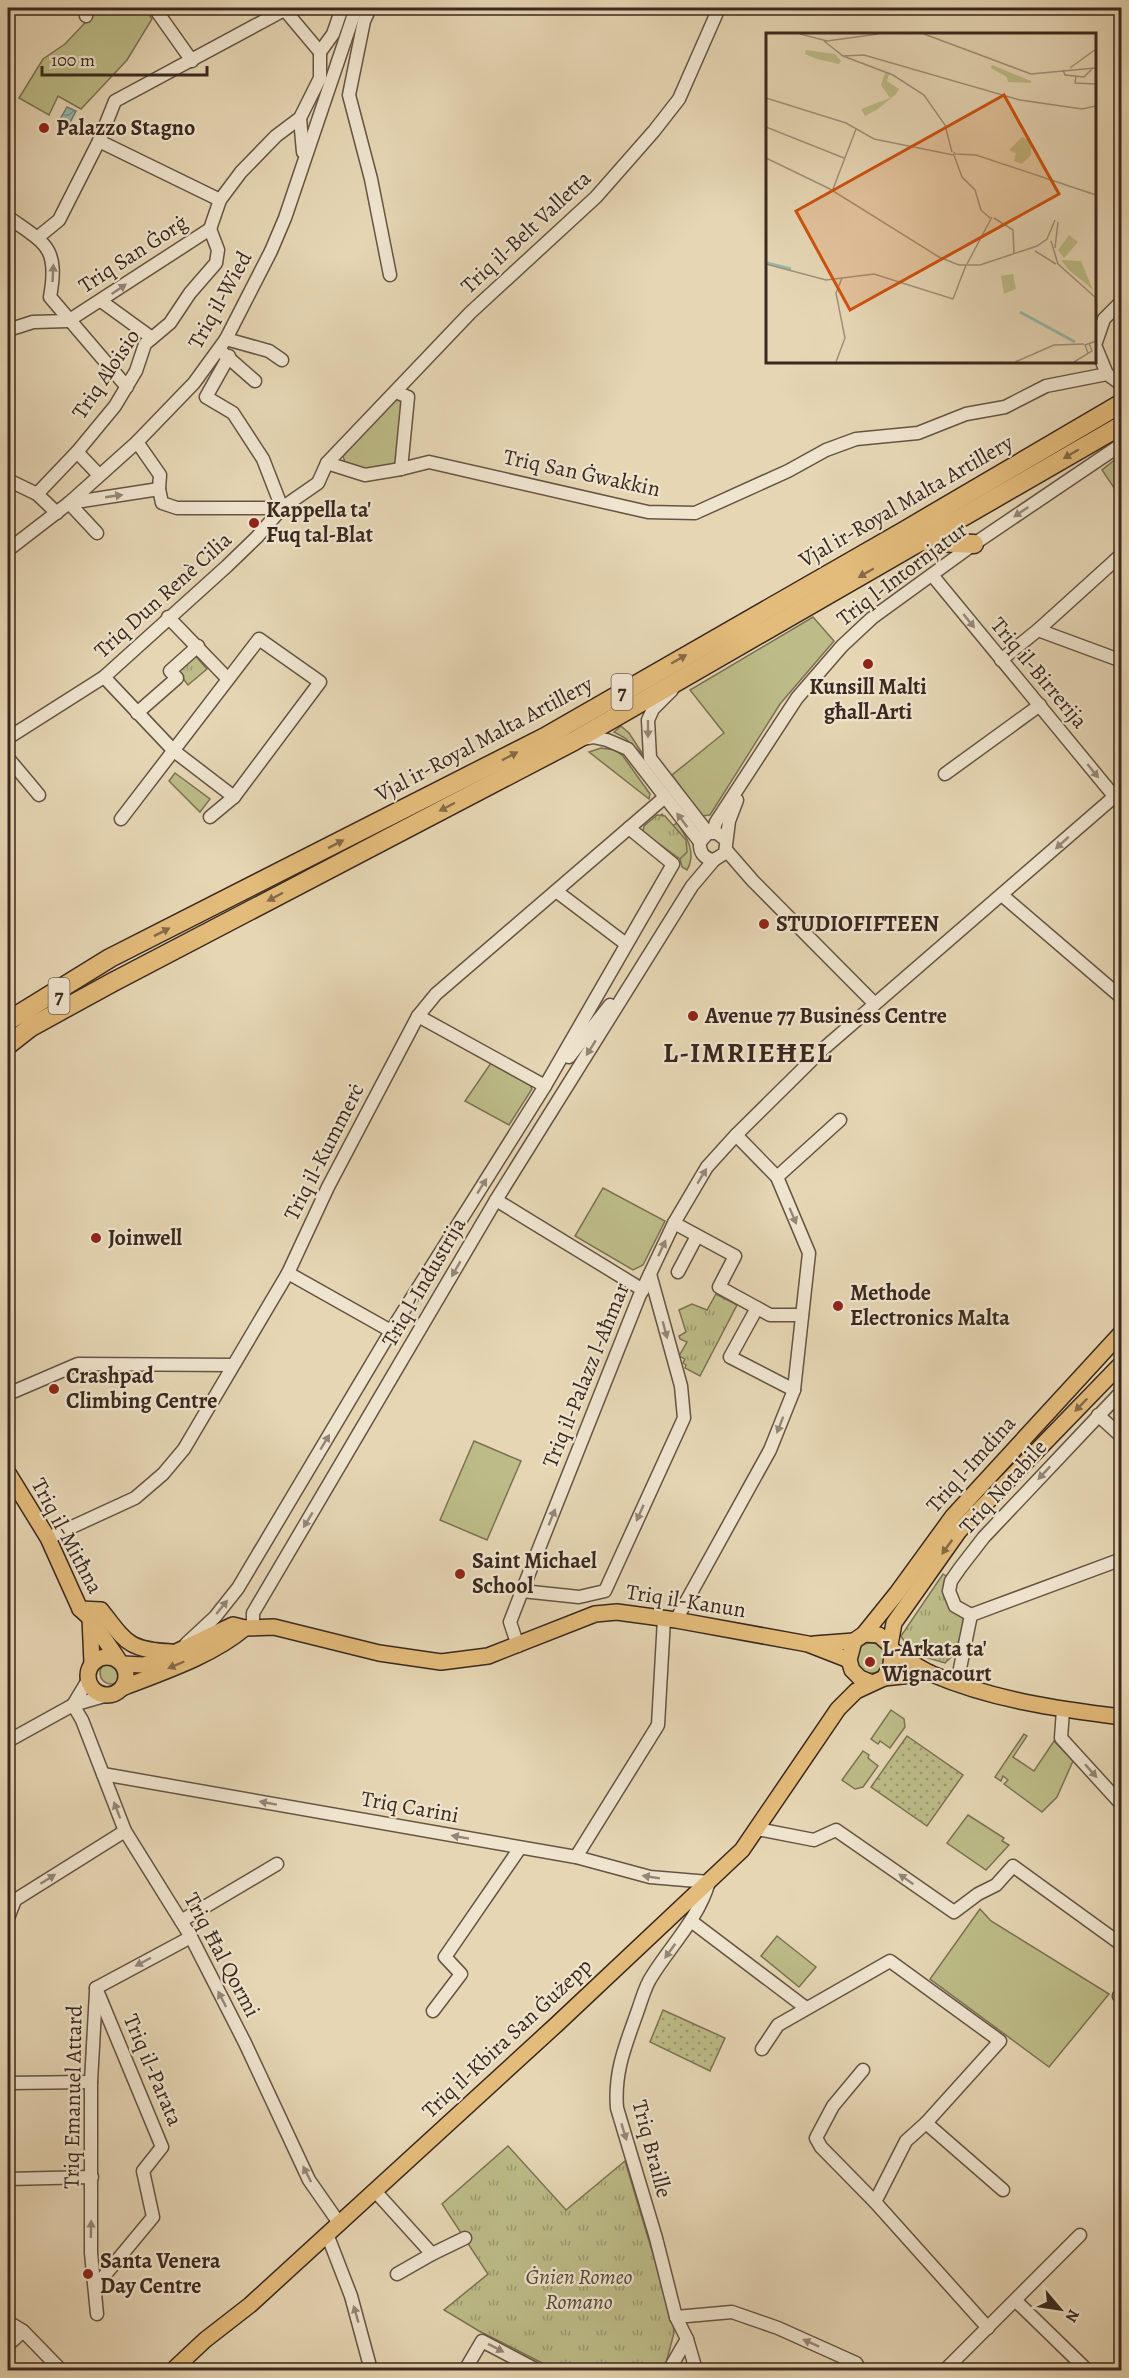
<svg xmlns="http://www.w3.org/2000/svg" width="1129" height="2378" viewBox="0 0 1129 2378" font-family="Alegreya,serif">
  <defs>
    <pattern id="park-tufts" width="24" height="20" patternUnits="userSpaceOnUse" patternTransform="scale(1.5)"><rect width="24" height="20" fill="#bdbc88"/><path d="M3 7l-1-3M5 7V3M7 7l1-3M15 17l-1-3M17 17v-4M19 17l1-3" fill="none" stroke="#9b996f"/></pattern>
    <pattern id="garden-dots" width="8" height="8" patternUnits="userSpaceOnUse" patternTransform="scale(1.5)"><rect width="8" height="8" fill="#bdbc88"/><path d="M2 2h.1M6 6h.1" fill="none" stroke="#9b996f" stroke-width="1.8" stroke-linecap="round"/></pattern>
    <pattern id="water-waves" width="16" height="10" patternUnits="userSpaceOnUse" patternTransform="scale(1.5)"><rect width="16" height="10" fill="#96b9ad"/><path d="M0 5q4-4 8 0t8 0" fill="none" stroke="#7b968c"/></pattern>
  </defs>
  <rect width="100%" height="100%" fill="#e6d6b4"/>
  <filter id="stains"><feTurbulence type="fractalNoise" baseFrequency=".00333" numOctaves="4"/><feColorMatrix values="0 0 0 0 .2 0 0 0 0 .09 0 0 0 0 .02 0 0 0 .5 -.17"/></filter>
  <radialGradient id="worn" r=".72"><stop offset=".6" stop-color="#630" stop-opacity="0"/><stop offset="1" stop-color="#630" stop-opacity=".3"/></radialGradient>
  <g fill="#bdbc88" stroke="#7c7253" stroke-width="1.5">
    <polygon points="99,8 145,8 152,19 127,60 81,109 58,96 49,115 19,98 43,59 65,44"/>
    <polygon points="394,400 404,401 397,463 362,470 346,466 343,456"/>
    <polygon points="1121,455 1121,498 1102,470"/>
    <polygon points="813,617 834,641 780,704 710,815 701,816 672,775 724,733 690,690"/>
    <polygon points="621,726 629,733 644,756 625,738 614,732"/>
    <polygon points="601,748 615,750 623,756 650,794 649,799 589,752"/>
    <polygon points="175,773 210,799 200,812 169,781"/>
    <path d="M662 814 672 826 677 823C687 837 697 853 687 870L682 867 680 859 684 849 659 817Z"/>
    <polygon points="491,1063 530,1085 532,1089 509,1125 465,1101"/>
    <polygon points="603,1188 665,1221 643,1265 633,1270 575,1236"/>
    <polygon points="474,1441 521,1461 487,1540 440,1520"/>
    <circle cx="871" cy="1658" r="15"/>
    <circle cx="111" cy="1673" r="11"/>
    <polygon points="891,1710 904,1719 905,1727 890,1748 880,1741 878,1744 871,1739"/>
    <polygon points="1024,1734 1027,1736 1013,1757 1034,1771 1054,1741 1073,1761 1057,1797 1042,1812 1004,1784 1008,1780 1003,1776 1001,1781 995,1777"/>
    <polygon points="863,1751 869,1755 868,1758 878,1766 863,1787 855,1789 842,1780"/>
    <polygon points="968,1815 1004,1838 1002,1841 1009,1845 986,1870 947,1843"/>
    <polygon points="980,1909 991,1921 1109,1994 1049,2067 930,1979"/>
    <polygon points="777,1936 816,1967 799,1987 761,1956"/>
  </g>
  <g fill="url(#park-tufts)" stroke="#7c7253" stroke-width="1.5">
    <polygon points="193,653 207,669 188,685 175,668"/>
    <polygon points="657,815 665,816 686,840 687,852 680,859 643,832 644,826"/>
    <polygon points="716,1294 737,1305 700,1376 685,1368 686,1365 683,1363 685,1359 679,1356 687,1342 680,1339 679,1336 686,1332 679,1310 692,1304 707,1310"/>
    <polygon points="943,1574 946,1576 946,1587 964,1620 957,1651 945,1663 911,1653 901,1636"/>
    <polygon points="508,2146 566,2210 625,2161 673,2321 674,2333 665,2367 662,2370 556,2370 479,2331 444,2310 488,2274 442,2204"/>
  </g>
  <g fill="url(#garden-dots)" stroke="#7c7253" stroke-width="1.5">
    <polygon points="907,1736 963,1775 927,1826 871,1787"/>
    <polygon points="663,2010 725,2038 710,2071 650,2042"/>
  </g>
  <polygon fill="url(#water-waves)" stroke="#717f74" stroke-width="1.5" points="67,107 76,111 68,126 59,121"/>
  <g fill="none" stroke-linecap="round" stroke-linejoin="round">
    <g stroke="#655444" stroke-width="15">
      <g id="minor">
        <polyline points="283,8 320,52"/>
        <polyline points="370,8 364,21 349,95 371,179 390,275"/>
        <polyline points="158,13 192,61"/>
        <polyline points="86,16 88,8"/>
        <polyline points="320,52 333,34 342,8"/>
        <polyline points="300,118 303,152"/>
        <polyline points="99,141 220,200"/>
        <path d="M8 217C46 244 59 247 50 297L127 387"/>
        <polyline points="37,238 59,220 99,141 115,101 286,9"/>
        <polyline points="101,301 152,338"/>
        <polyline points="8,330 33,322 68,321 210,229 220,200 241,172 276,136 300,118 320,78 320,52"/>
        <polyline points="226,339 269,351 282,360"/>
        <polyline points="223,353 255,381"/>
        <polyline points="1107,374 1095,345 1104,319 1118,305"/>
        <polyline points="396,392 408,397 401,469"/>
        <polyline points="137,442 160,475 159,489 162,503 177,508 282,508 263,459 233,413 206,397 229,356"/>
        <polyline points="77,452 99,475"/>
        <polyline points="327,463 365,475 401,469 429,462 648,512 695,513 788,471 826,450 856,439 918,433 966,414 1005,407 1046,386 1107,374 1122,385"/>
        <polyline points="8,480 37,494 57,513"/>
        <polyline points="37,494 77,452 115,406 136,371 145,344 170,323 190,293 216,263 218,250 210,229"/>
        <polyline points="69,503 159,489"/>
        <polyline points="69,503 97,533"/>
        <polyline points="8,550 69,503 137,442 194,383 226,339 271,251 285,218 356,8"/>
        <polyline points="932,575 1114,796"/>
        <polyline points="168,617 228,679"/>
        <polyline points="1038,630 1122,661"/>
        <polyline points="1001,660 1038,630 1122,554"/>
        <polyline points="104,677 174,751 234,797"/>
        <polyline points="672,690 653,709 648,720 650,758 708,833"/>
        <polyline points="137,713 177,678 170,671 198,646"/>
        <polyline points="8,738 104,677 227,566 257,537 282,508 318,483 327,463 470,313 596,197 654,131 679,99 719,8"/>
        <polyline points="582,739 593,737 607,740 628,749 700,842"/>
        <polyline points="8,758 39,795"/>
        <polyline points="945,774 1040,705"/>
        <polyline points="121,819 259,639 320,682 234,797 210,817"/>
        <polyline points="713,832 716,822 797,698 842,646 872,618 974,544 1122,444"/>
        <path d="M726 840 717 833H708L700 842C699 852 704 859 714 860L725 853 729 821 737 800"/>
        <polyline points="726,850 753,881 874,1003"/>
        <polyline points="556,891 626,944"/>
        <polyline points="1003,896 1122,998"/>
        <polyline points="418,1016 545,1086"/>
        <polyline points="569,1057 610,1005"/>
        <polyline points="777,1177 840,1120"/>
        <polyline points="496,1200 643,1290"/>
        <polyline points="674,1223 735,1256 719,1287 770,1315 802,1315"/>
        <polyline points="678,1272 697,1236"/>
        <polyline points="288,1273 391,1331"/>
        <polyline points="757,1308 730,1357 794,1390"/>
        <polyline points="8,1394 78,1364 233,1365"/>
        <polyline points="1098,1415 1122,1437"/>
        <polyline points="48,1538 135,1498 163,1474 184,1449 288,1273 328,1187 418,1016 436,994 665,797"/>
        <polyline points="522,1591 579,1597 605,1591 684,1418 681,1386 650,1274"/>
        <polyline points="971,1615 955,1606 949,1591 951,1581 960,1568 984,1537 1122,1391"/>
        <polyline points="971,1615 1122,1559"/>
        <polyline points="676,1620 770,1450 794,1390 809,1253 777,1177 736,1135"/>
        <polyline points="253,1628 253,1613 496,1200 692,886 714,860"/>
        <polyline points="186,1644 215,1617 238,1588 391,1331 545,1086 673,864 629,828"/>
        <polyline points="518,1646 510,1622 522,1591 639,1297 674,1223 707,1167 736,1135 822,1050 1122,790"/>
        <polyline points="957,1683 971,1615"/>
        <polyline points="73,1705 82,1720 125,1831 191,1937 245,2043 309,2180 339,2223"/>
        <polyline points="73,1705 88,1680"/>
        <polyline points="1063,1710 1061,1738 1122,1805"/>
        <polyline points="8,1741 73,1705 108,1695"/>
        <path d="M103 1774 576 1857 650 1877 709 1882C698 1919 672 1944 652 1976 645 1986 642 1999 638 2010 626 2044 614 2071 617 2108L656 2238 676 2317 687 2339 696 2370"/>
        <polyline points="757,1829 814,1840 836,1830 954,1912 978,1894 996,1885 1013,1866 1122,1945"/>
        <polyline points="576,1857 658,1725 664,1619"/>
        <polyline points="8,1918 15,1900 125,1831"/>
        <polyline points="181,1921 277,1864"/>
        <polyline points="691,1921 806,2008"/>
        <polyline points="96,1988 191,1937"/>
        <polyline points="96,1992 91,2082 91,2253 97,2314"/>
        <polyline points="1119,1996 1122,1995"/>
        <polyline points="433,2011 461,1974 445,1957 520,1848"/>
        <polyline points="762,2049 778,2025 890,1961 1000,2041 926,2123 906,2141 875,2202"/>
        <polyline points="863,2070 833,2106 816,2138 821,2147 875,2202 988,2328"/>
        <polyline points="8,2083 91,2082"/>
        <polyline points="926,2123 1003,2190"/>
        <polyline points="8,2179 92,2177"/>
        <polyline points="375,2191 432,2254 397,2274"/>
        <polyline points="327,2234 351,2296 371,2370"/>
        <polyline points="432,2254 465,2238"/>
        <polyline points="95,2287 153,2217 143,2171 162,2147 96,1988"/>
        <polyline points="1016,2301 1087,2370"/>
        <polyline points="676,2317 732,2312 778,2328 856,2363 860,2370"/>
        <polyline points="8,2322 23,2331 61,2370"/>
        <polyline points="8,2345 23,2331"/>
        <polyline points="465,2370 482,2341 537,2370"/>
        <polyline points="669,2370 687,2339"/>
        <polyline points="945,2370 1080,2235"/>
      </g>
    </g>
    <g stroke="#3a281e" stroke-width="18">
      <g id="major">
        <polyline points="8,1473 48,1538 80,1609 90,1618 118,1659"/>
        <path d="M80 1609 101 1610C126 1642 128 1650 171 1652"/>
        <polyline points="90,1618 92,1663"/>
        <polyline points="814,1644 854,1641"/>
        <polyline points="890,1645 894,1623 959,1531 1122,1363"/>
        <path d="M892 1650C905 1658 918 1668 932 1674 993 1700 1057 1709 1122 1717"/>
        <circle cx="107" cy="1676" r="19"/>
        <polyline points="123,1664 143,1665 155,1662 233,1625 245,1628 274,1627 379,1653 441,1662 488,1656 595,1614 617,1612 676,1620 808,1644 849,1660"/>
        <polyline points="884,1678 930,1673"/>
        <polyline points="872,1683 860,1678 852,1670 849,1660 854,1641 864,1634 897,1593 953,1516 1122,1332"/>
        <path d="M122 1688C163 1672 212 1656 245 1628"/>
        <polyline points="173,2370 205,2340 250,2305 556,2025 742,1850 838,1709 856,1691 884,1678 891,1665 892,1650 890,1645 879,1635 864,1634"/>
      </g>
    </g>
    <g stroke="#3a281e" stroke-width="21">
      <g id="highway">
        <polyline points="920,541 974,544"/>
        <polyline points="8,1021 110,958 545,737 904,531 1122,403"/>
        <polyline points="8,1045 31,1027 113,982 574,741 1122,425"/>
      </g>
    </g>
    <use href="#minor" stroke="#efe4ce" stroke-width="12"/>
    <use href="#major" stroke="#e3bb7a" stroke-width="15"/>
    <use href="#highway" stroke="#e3bb7a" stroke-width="18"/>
  </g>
  <defs><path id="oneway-solid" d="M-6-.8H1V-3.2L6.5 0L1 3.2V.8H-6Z" transform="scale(1.5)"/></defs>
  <g fill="#948676">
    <use href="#oneway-solid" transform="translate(53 273) rotate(-87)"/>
    <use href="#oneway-solid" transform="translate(119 289) rotate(-34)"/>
    <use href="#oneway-solid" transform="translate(114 496) rotate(-8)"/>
    <use href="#oneway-solid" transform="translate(1021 512) rotate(146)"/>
    <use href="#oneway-solid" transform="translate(969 621) rotate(51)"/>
    <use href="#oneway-solid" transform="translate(648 729) rotate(90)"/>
    <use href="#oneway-solid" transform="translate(1093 771) rotate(51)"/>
    <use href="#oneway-solid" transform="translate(682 820) rotate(-127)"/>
    <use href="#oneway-solid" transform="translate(1062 843) rotate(138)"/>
    <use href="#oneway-solid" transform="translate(591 1048) rotate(122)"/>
    <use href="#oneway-solid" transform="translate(702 1176) rotate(-59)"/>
    <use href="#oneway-solid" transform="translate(482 1186) rotate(-58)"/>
    <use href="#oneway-solid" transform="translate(793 1216) rotate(67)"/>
    <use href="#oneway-solid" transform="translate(662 1248) rotate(-65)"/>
    <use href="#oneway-solid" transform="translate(456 1269) rotate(120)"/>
    <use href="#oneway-solid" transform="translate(665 1330) rotate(75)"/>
    <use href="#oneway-solid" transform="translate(780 1425) rotate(111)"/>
    <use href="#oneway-solid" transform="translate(325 1442) rotate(-59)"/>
    <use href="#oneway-solid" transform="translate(1044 1473) rotate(133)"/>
    <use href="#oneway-solid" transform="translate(640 1513) rotate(114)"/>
    <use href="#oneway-solid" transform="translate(552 1517) rotate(-68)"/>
    <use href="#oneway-solid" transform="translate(308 1520) rotate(121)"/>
    <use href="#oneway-solid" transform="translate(222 1607) rotate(-51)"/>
    <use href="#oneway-solid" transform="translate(1091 1771) rotate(48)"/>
    <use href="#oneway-solid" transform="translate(268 1803) rotate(-170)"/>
    <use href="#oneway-solid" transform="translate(117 1810) rotate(-111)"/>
    <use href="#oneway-solid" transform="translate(460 1837) rotate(-170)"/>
    <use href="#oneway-solid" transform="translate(651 1877) rotate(-171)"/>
    <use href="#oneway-solid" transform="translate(48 1879) rotate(-32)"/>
    <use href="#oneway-solid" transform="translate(906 1879) rotate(-145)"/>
    <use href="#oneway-solid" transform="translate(670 1951) rotate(126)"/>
    <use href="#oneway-solid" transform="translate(143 1962) rotate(152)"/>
    <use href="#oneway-solid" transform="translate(222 1999) rotate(-117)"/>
    <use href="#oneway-solid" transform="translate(624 2132) rotate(73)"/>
    <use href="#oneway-solid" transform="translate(307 2174) rotate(-117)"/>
    <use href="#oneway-solid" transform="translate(91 2229) rotate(-89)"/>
    <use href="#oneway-solid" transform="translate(356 2314) rotate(-106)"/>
    <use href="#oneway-solid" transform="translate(811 2343) rotate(-156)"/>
    <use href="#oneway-solid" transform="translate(496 2348) rotate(27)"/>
  </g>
  <g fill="#866a47">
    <use href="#oneway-solid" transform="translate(1071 454) rotate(150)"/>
    <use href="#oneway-solid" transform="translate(866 573) rotate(150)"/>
    <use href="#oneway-solid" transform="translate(679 659) rotate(-30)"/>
    <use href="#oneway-solid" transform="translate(510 756) rotate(-28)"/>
    <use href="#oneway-solid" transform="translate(447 807) rotate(152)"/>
    <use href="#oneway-solid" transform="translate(336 844) rotate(-27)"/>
    <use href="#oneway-solid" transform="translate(275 897) rotate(152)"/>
    <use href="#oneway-solid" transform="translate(162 932) rotate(-27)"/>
    <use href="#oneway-solid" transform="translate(1081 1405) rotate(134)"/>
    <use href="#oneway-solid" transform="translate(947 1547) rotate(126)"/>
    <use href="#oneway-solid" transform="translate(176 1665) rotate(157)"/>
  </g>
  <g fill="#8f2418" stroke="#efe4ce" stroke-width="2">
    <circle cx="44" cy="128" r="6"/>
    <circle cx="254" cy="523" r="6"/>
    <circle cx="868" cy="664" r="6"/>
    <circle cx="764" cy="924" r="6"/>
    <circle cx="693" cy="1016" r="6"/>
    <circle cx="96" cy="1238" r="6"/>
    <circle cx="838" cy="1306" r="6"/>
    <circle cx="54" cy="1389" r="6"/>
    <circle cx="460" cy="1574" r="6"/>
    <circle cx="870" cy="1662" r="6"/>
    <circle cx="88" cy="2274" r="6"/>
  </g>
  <g text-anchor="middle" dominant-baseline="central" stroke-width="4.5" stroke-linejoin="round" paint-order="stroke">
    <g fill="#efe4ce" stroke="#706053" stroke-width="1.5">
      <rect x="611.5" y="674" width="21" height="36" rx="4.5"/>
      <rect x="48.5" y="978" width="21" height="36" rx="4.5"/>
    </g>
    <g font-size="21" font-weight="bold" fill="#3a281e">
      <text x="622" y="692">7</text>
      <text x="59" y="996">7</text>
    </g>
    <g font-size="22" font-weight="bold" fill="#3a281e" stroke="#efe4ce" text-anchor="start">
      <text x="56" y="128">Palazzo Stagno</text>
      <text x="266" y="510">Kappella ta'<tspan x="266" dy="25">Fuq tal-Blat</tspan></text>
      <text x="868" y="687" text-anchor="middle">Kunsill Malti<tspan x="868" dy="25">għall-Arti</tspan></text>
      <text x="776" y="924">STUDIOFIFTEEN</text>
      <text x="705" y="1016">Avenue 77 Business Centre</text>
      <text x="108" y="1238">Joinwell</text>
      <text x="850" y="1293">Methode<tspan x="850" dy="25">Electronics Malta</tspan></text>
      <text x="66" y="1376">Crashpad<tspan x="66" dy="25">Climbing Centre</tspan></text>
      <text x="472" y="1561">Saint Michael<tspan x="472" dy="25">School</tspan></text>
      <text x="882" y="1649">L-Arkata ta'<tspan x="882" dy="25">Wignacourt</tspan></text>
      <text x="100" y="2261">Santa Venera<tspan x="100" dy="25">Day Centre</tspan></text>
    </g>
    <g font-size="22" fill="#3a281e" stroke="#efe4ce">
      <text transform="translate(526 232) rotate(-43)">Triq il-Belt Valletta</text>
      <text transform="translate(133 254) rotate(-33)">Triq San Ġorġ</text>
      <text transform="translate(220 300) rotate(-61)">Triq il-Wied</text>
      <text transform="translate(106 374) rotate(-56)">Triq Aloisio</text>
      <text transform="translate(582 473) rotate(12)">Triq San Ġwakkin</text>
      <text transform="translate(906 501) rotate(-30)">Vjal ir-Royal Malta Artillery</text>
      <text transform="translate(902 574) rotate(-37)">Triq l-Intornjatur</text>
      <text transform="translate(163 595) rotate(-42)">Triq Dun Renè Cilia</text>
      <text transform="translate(1039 673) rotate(50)">Triq il-Birrerija</text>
      <text transform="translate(484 739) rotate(-28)">Vjal ir-Royal Malta Artillery</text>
      <text transform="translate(324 1152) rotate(-63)">Triq il-Kummerċ</text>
      <text transform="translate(424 1282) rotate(-60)">Triq l-Industrija</text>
      <text transform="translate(586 1375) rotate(-68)">Triq il-Palazz l-Aħmar</text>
      <text transform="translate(971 1464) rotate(-48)">Triq l-Imdina</text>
      <text transform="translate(1003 1487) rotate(-48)">Triq Notabile</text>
      <text transform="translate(67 1536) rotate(62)">Triq il-Mitħna</text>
      <text transform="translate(686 1601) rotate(9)">Triq il-Kanun</text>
      <text transform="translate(410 1807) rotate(10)">Triq Carini</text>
      <text transform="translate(222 1955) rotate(62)">Triq Ħal Qormi</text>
      <text transform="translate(507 2038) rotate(-43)">Triq il-Kbira San Ġużepp</text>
      <text transform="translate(153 2070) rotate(67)">Triq il-Parata</text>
      <text transform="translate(73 2097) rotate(-89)">Triq Emanuel Attard</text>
      <text transform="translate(652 2149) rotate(75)">Triq Braille</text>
    </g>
    <g font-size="22" font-style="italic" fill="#544633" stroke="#efe4ce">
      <text x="579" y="2277">Ġnien Romeo<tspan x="579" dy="25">Romano</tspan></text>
    </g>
    <g font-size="28" font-weight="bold" letter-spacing="1.5" fill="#3a281e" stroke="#efe4ce">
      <text x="748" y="1053">L-IMRIEĦEL</text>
    </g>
  </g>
  <g transform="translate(766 33)">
    <rect width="330" height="330" fill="#e6d6b4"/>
    <path d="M226 32 265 48V50L242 49 241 44 225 35ZM119 40 123 41 121 48 133 56 130 61 112 76 99 83 95 76 124 65 115 52ZM303 202 312 209 298 225 292 217ZM295 227 315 228 327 257 302 236ZM247 241 250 256 238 261 235 243Z" fill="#bdbc88"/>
    <path d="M40 17 69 21 75 28 73 31 51 26 39 21ZM256 104 265 108V122L256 131 248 128 250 120 243 117Z" fill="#bdbc88"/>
    <path fill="none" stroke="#96b9ad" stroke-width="3" d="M1 230 25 236M254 279 309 309"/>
    <path fill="none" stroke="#a19078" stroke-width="1.5" d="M34 1 61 8 112 1M158 1 265 41 329 35M58 8 77 23 127 42 158 62 179 92 186 119M77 23 98 22 254 67 316 76 330 73M304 35 330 16M297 37 299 42 318 44 326 36M310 43 309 50 330 51M0 65 80 90 108 106 187 122 189 119M0 94 78 125M189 121 210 122 330 162M188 122 196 144 209 157 215 177 224 185M0 125 64 156 173 224 193 232H214L271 213 281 206 289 187M67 156 90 96M228 185 247 197 248 220M285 208 292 231 330 265M289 215 292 189M269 218 290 231M0 231 60 247 108 241 187 266M201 231 226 184M187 266 200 232M322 320 319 312 330 308M70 329 79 305 70 260 76 245M249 329 288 312 318 311M308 329 326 318 323 310"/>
    <path fill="#ce520f" fill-opacity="0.15" stroke="#ce520f" stroke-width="3" d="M238 62 293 161 84 277 30 178Z"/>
    <rect width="330" height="330" fill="none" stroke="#3a281e" stroke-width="3"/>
  </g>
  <rect width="1129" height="2378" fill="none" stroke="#e6d6b4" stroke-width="30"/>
  <rect x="9" y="9" width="1111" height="2360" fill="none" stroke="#3a281e" stroke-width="3"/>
  <rect x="15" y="15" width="1099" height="2348" fill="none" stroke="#3a281e" stroke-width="1.5"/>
  <g transform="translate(1060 2309) rotate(119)" stroke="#efe4ce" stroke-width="4.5" paint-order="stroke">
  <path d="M0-4.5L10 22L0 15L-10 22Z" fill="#3a281e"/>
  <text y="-9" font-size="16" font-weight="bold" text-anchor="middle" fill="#3a281e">N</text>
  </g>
  <path d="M42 66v9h165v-9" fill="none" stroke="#3a281e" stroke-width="3"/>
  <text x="51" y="66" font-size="18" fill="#3a281e" stroke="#efe4ce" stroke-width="4.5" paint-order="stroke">100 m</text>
  <rect width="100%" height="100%" filter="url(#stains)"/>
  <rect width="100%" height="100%" fill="url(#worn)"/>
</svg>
